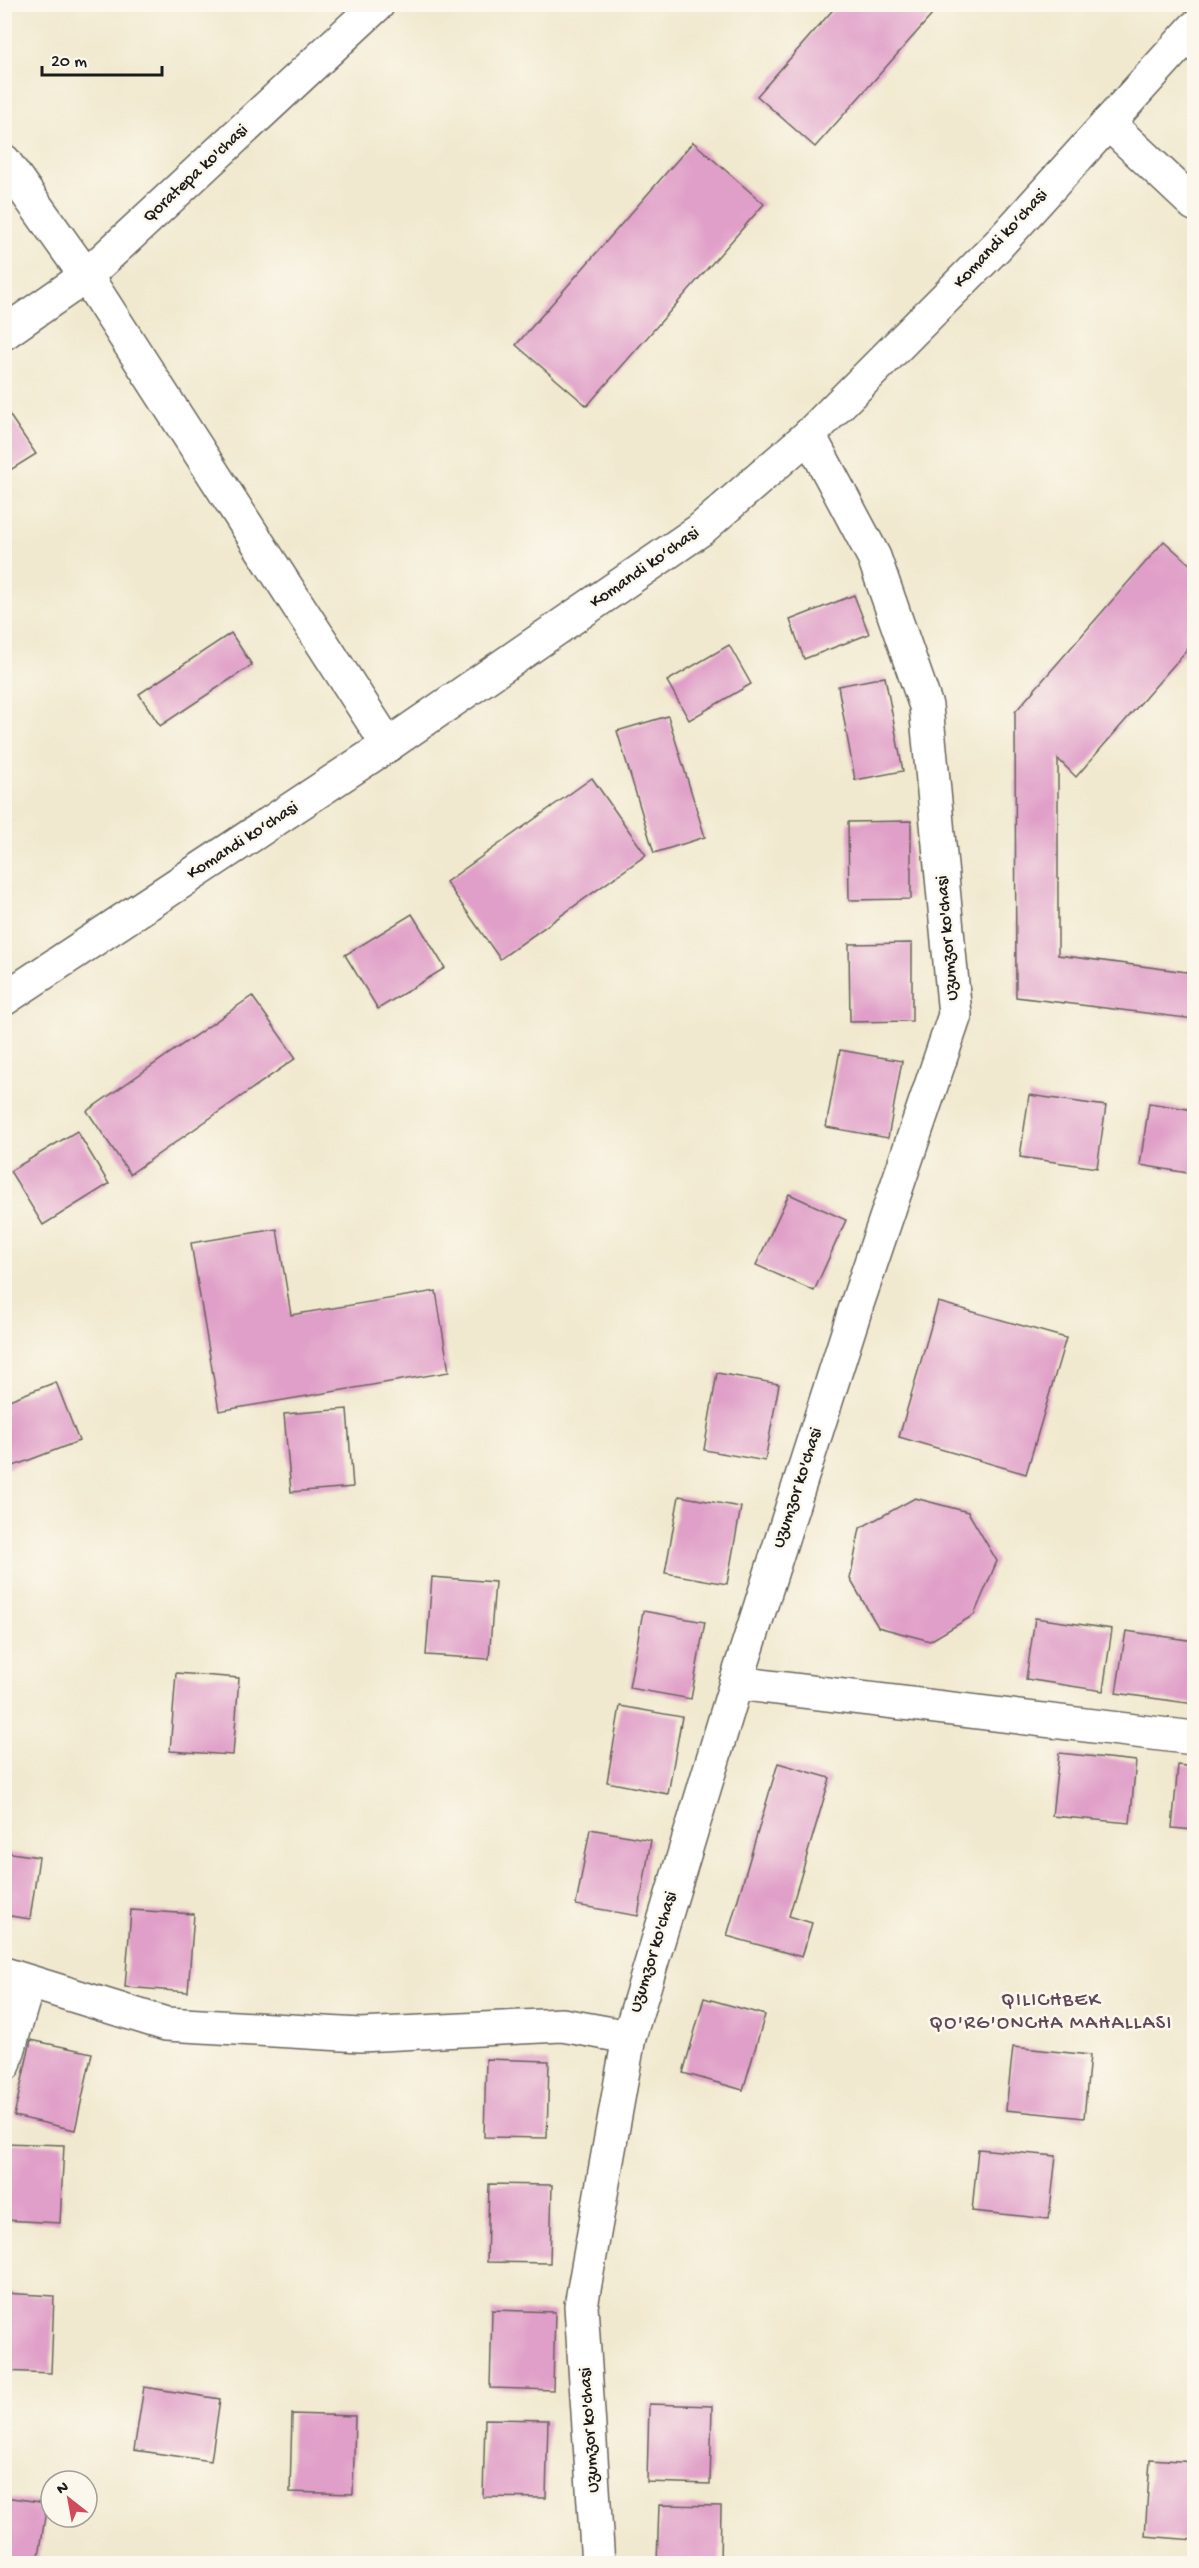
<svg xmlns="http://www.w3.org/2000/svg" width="1199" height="2568" viewBox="0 0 1199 2568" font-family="'Gochi Hand',sans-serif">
  <rect width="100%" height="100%" fill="#fbf7ec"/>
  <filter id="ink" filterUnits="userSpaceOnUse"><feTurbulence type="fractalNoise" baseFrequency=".0167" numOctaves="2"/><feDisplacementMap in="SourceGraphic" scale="12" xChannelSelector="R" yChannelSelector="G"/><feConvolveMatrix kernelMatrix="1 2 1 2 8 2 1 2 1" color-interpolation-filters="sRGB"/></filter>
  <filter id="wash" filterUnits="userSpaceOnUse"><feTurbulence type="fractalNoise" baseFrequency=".008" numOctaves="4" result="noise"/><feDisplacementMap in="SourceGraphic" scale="24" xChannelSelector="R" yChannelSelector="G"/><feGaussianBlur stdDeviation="1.35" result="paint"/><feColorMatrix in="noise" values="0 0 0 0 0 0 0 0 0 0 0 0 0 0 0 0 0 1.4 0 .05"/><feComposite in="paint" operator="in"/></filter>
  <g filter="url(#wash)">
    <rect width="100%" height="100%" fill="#f1e9cf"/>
    <g id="blocks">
      <g fill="#e09fc8">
        <polygon points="838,4 921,4 932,15 815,147 757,96"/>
        <polygon points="693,142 764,204 587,406 516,345"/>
        <polygon points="4,407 36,454 4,474"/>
        <polygon points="1164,541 1194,568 1194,642 1076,777 1058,759 1058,955 1194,973 1194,1019 1016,997 1015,712"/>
        <polygon points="854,595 869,634 804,659 790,620"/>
        <polygon points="231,633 252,665 160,726 139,694"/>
        <polygon points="729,645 751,684 689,720 667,681"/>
        <polygon points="885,677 903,771 855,780 838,686"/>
        <polygon points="668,716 705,837 654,853 617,731"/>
        <polygon points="592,778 646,855 500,959 446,882"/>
        <polygon points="911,821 911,899 849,900 848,822"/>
        <polygon points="412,914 445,968 378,1009 345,955"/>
        <polygon points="912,943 912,1021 850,1022 849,944"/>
        <polygon points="252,996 296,1058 130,1174 87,1111"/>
        <polygon points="840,1050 902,1061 888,1138 826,1127"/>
        <polygon points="1029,1095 1106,1106 1097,1168 1020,1157"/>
        <polygon points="1149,1103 1194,1110 1194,1174 1140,1165"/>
        <polygon points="77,1131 109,1184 43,1225 10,1171"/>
        <polygon points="789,1194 846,1220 814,1291 756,1265"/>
        <polygon points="277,1229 291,1315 436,1291 449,1372 219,1411 191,1243"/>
        <polygon points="938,1302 1066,1338 1026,1474 899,1437"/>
        <polygon points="717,1373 779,1384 765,1461 704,1450"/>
        <polygon points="56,1382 79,1441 6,1469 4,1402"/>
        <polygon points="347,1409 353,1487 291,1492 284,1414"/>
        <polygon points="679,1496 741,1507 727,1584 665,1573"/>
        <polygon points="915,1498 968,1512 997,1561 974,1615 930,1641 878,1627 850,1579 860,1528"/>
        <polygon points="432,1577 495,1582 489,1659 426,1655"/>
        <polygon points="643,1611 705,1622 691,1699 629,1688"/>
        <polygon points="1035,1618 1112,1629 1103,1691 1026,1679"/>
        <polygon points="1126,1631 1194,1641 1194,1704 1116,1693"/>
        <polygon points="176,1673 239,1678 233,1755 170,1751"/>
        <polygon points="620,1706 682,1717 668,1794 607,1782"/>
        <polygon points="1059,1753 1136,1761 1130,1823 1052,1816"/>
        <polygon points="778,1763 830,1778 789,1916 812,1923 802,1957 727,1936"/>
        <polygon points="1178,1765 1194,1767 1194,1830 1172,1828"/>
        <polygon points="590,1829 651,1840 638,1916 576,1905"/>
        <polygon points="4,1852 39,1857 30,1919 4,1915"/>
        <polygon points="131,1910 194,1914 188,1992 125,1987"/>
        <polygon points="704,1998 765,2015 743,2090 683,2073"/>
        <polygon points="31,2040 92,2053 75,2130 14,2116"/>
        <polygon points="1013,2047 1090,2055 1084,2118 1006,2110"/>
        <polygon points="486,2059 549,2061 547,2138 484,2137"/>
        <polygon points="4,2143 64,2145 60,2223 4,2220"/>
        <polygon points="978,2149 1056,2156 1049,2219 972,2211"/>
        <polygon points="489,2184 552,2185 550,2263 487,2262"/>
        <polygon points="4,2293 54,2296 51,2373 4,2371"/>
        <polygon points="492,2310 555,2312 553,2390 490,2388"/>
        <polygon points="144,2387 220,2399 211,2461 134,2450"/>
        <polygon points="649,2404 712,2406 710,2484 647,2482"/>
        <polygon points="292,2414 355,2416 353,2494 290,2492"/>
        <polygon points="485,2419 548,2420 546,2498 483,2497"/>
        <polygon points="1150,2459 1194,2462 1194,2540 1145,2536"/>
        <polygon points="4,2497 47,2503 38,2564 4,2561"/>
        <polygon points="659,2505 721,2506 720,2564 657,2564"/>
      </g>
    </g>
  </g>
  <g filter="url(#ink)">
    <use href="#blocks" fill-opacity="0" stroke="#67645b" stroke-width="1.5"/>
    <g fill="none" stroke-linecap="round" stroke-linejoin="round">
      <g stroke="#67645b" stroke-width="36">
        <g id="minor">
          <polyline points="1108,123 1194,204"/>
          <polyline points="4,161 86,276 388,745"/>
          <polyline points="4,333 86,276 378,4"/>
          <polyline points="736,1683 1194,1738"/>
          <polyline points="4,1974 166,2024 360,2035 562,2025 629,2037"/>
          <polyline points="4,2065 28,1983"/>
          <polyline points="598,2564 581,2306 629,2037 736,1683 857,1304 955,1015 926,706 874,557 809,435"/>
        </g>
      </g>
      <g stroke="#67645b" stroke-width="36">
        <polyline id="secondary" points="4,999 388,745 700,530 809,435 997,246 1194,28"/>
      </g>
      <use href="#minor" stroke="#fff" stroke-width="33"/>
      <use href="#secondary" stroke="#fff" stroke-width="33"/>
    </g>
  </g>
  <g text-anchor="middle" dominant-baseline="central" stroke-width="5" stroke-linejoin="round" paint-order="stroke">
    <g font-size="18" fill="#1c1c1c" stroke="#fbf7ec">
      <text transform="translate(196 174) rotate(-43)">Qoratepa ko'chasi</text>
      <text transform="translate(1001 239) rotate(-47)">Komandi ko‘chasi</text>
      <text transform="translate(645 568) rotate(-35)">Komandi ko‘chasi</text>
      <text transform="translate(243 841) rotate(-33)">Komandi ko‘chasi</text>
      <text transform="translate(948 938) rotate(-95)">Uzumzor ko'chasi</text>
      <text transform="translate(798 1488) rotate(-72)">Uzumzor ko'chasi</text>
      <text transform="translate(654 1952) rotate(-73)">Uzumzor ko'chasi</text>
      <text transform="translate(590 2430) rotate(-94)">Uzumzor ko'chasi</text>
    </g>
    <g font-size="20" letter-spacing="1.5" fill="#614a58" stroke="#fbf7ec">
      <text x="1051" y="2001">QILICHBEK<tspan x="1051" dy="23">QO'RG'ONCHA MAHALLASI</tspan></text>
    </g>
  </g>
  <rect width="1199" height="2568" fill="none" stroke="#fbf7ec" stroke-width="24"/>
  <g transform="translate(69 2499) rotate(329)"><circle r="28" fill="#fbf7ec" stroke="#a29f99" stroke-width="1.5"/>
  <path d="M0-4.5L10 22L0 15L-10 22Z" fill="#d1495b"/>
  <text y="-9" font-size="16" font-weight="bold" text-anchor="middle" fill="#1c1c1c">N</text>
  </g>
  <path d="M42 66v9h120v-9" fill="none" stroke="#1c1c1c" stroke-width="3"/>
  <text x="51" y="66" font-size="18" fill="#1c1c1c" stroke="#fbf7ec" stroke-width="4.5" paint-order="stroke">20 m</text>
</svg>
